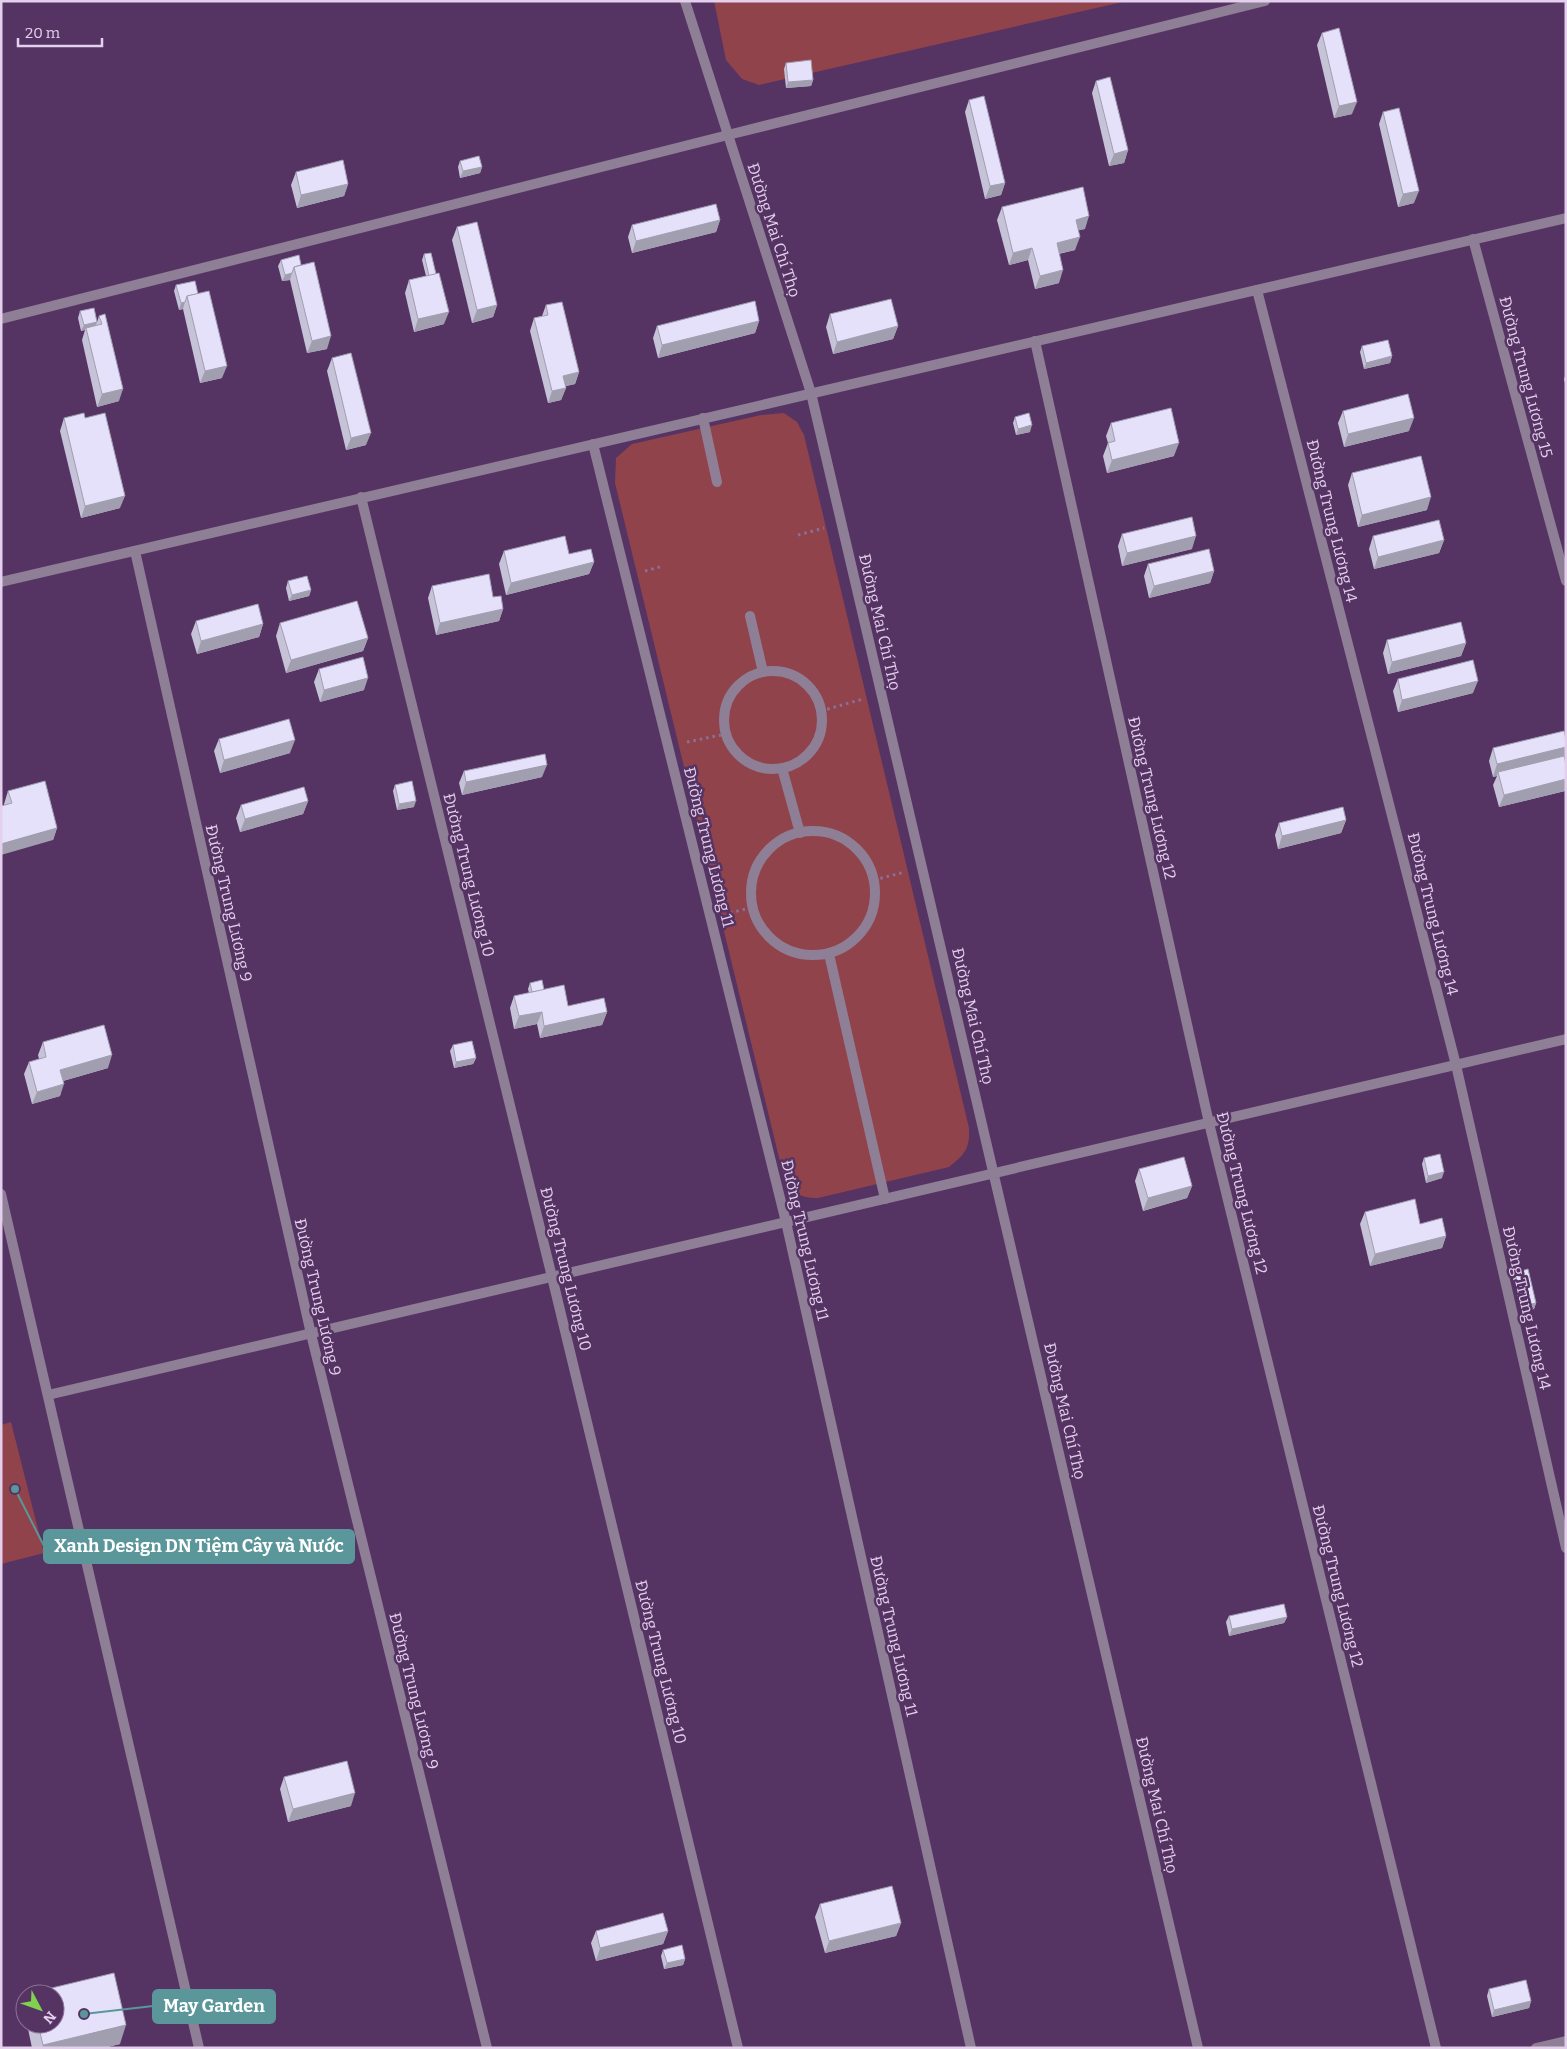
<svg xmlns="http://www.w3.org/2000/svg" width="1567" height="2049" viewBox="0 0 1567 2049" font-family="Bitter,serif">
  <rect width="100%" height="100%" fill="#553363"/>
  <g fill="#91434b">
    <polygon points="714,1 1127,1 759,85 742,79 726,60"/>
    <path d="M784 413 797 422 804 435 969 1128C970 1149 965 1154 949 1167L818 1198C803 1198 794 1195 785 1182L615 483 616 458 632 444 761 415Z"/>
    <polygon points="11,1422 44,1553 1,1564 1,1425"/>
  </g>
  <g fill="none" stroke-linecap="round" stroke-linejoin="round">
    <g stroke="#8c6f98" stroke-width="3" stroke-dasharray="2.5 4" stroke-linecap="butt">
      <polyline points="798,535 824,528"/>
      <polyline points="645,571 663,566"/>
      <polyline points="821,711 863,699"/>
      <polyline points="687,742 726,734"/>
      <polyline points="874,880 905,872"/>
      <polyline points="730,913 753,907"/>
    </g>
    <g stroke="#8e7e96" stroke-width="10">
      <polyline points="685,1 811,393 1198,2048"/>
      <polyline points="1473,239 1566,581"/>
      <polyline points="1257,290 1456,1065 1566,1548"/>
      <polyline points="1,319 728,135 1265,1"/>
      <polyline points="1035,341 1209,1123 1436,2048"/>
      <polyline points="703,418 717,482"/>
      <polyline points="593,444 786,1222 971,2048"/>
      <polyline points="361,497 552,1277 738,2048"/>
      <polyline points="135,551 311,1334 487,2048"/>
      <polyline points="1,582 1566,218"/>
      <polyline points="750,616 763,672"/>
      <circle cx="773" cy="720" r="49"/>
      <polyline points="782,768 800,833"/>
      <circle cx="813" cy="893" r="62"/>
      <polyline points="829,954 885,1199"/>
      <polyline points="1,1194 199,2048"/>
      <polyline points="48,1395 1566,1039"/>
      <polyline points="1536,2048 1566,2041"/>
    </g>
  </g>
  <g fill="#c6c2d8">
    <polygon points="1322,33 1352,114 1334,118 1317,45"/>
    <polygon points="786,63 813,80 811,86 786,88 784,69"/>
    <polygon points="1096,81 1128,150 1124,163 1109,166 1092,93"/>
    <polygon points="969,100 1005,183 1001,195 985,199 965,112"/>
    <polygon points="1383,112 1414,203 1398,207 1379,124"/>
    <polygon points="460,161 482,167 480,173 460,178 458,167"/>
    <polygon points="296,172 348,184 344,196 297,208 291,185"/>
    <polygon points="1002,207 1085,229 1078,230 1075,250 1059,254 1059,283 1035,289 1028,260 1009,265 997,220"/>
    <polygon points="720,220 716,232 632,253 628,237 632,225"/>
    <polygon points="457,227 497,305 493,317 472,323 452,240"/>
    <polygon points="424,254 444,324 414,332 405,293 409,280 426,276 422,260"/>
    <polygon points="281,260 301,265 327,349 307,353 290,280 282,281 278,266"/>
    <polygon points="176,285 198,294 222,378 200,383 183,309 179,310 174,291"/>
    <polygon points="546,305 579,372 575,384 566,386 566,388 561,400 548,403 530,331 534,318 542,316"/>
    <polygon points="80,311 97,322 99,316 105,314 119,401 97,407 82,340 85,330 81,331 78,318"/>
    <polygon points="830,314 898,326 893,339 833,354 826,327"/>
    <polygon points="759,321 755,333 658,358 653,338 657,326"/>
    <polygon points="1362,346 1392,356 1390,363 1364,369 1360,352"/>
    <polygon points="332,358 366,445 346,450 327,371"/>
    <polygon points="1566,374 1566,387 1564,379"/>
    <polygon points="1343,411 1409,431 1344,447 1338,423"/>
    <polygon points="1015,417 1030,432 1016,435 1013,423"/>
    <polygon points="64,418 85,418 120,508 81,518 60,431"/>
    <polygon points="1111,423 1174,456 1107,473 1103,456 1108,443 1106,436"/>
    <polygon points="1352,473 1427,510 1358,527 1348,485"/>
    <polygon points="1122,534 1192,549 1122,566 1118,546"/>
    <polygon points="1373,536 1444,540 1439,553 1374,569 1369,549"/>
    <polygon points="504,551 569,554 594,562 589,574 506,595 499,564"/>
    <polygon points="1148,564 1214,571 1210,583 1149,598 1144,576"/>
    <polygon points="288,581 311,590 309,596 289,601 286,588"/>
    <polygon points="432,586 493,597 503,609 499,621 436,635 428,598"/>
    <polygon points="196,621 263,624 259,637 197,654 191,634"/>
    <polygon points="280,623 368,638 363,651 286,673 276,636"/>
    <polygon points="1387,640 1466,643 1461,656 1388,674 1383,653"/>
    <polygon points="319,669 364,690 320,702 314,682"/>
    <polygon points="1398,679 1473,693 1398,712 1393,691"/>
    <polygon points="219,739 290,753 220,773 214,751"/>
    <polygon points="1566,740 1566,751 1564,757 1566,765 1566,788 1565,791 1499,807 1493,785 1497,776 1493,777 1489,761 1493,748"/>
    <polygon points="464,771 542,777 462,795 459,783"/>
    <polygon points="395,785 414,807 397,810 393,791"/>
    <polygon points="8,791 57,828 53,840 4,805 4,804"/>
    <polygon points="308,801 303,814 240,832 236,818 241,805"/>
    <polygon points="1346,820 1341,833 1278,849 1275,835 1279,823"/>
    <polygon points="530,983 544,990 568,1006 607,1012 602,1025 540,1038 537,1024 514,1029 510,1008 514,996 529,993 528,989"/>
    <polygon points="43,1042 108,1068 63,1081 60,1096 32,1104 24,1074 29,1062 39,1059 38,1055"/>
    <polygon points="453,1045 476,1058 473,1064 454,1068 450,1051"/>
    <polygon points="1424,1158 1442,1178 1426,1183 1422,1164"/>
    <polygon points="1139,1169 1192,1186 1187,1198 1143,1211 1135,1181"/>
    <polygon points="1365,1212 1420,1224 1446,1236 1442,1248 1370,1266 1360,1224"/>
    <polygon points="1515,1273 1536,1303 1534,1309 1521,1312 1513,1279"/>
    <polygon points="1229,1616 1287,1617 1284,1623 1229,1636 1226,1622"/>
    <polygon points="284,1777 351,1806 288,1822 280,1789"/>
    <polygon points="820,1904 901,1923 896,1936 825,1953 815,1917"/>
    <polygon points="596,1931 668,1931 663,1944 596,1961 591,1943"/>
    <polygon points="663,1950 685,1959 683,1965 664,1969 661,1956"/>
    <polygon points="1489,1989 1531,2001 1529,2008 1492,2017 1487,1996"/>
    <polygon points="27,2024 55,2024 120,2044 103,2048 32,2048"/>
  </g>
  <g fill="#a19eb0">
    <polygon points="813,80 811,86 786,88 788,82"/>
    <polygon points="1357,102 1352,114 1334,118 1339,106"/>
    <polygon points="1128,150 1124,163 1109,166 1114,154"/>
    <polygon points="482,167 480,173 460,178 463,171"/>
    <polygon points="1005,183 1001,195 985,199 990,186"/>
    <polygon points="348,184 344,196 297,208 301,195"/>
    <polygon points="1419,191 1414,203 1398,207 1403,194"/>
    <polygon points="1089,216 1085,229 1071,232 1076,220"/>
    <polygon points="720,220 716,232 632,253 636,241"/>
    <polygon points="1080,237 1075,250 1052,255 1057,243"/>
    <polygon points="1032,248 1028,260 1009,265 1013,253"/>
    <polygon points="1063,270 1059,283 1035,289 1040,276"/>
    <polygon points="292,273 290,280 282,281 285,275"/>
    <polygon points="185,302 183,309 179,310 181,303"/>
    <polygon points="497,305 493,317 472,323 477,310"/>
    <polygon points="449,312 444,324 414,332 418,319"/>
    <polygon points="759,321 755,333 658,358 662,345"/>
    <polygon points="97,322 95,328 86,328 85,330 81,331 84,325"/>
    <polygon points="898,326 893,339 833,354 837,342"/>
    <polygon points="331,336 327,349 307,353 312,341"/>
    <polygon points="1392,356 1390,363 1364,369 1366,363"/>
    <polygon points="227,366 222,378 200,383 205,371"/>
    <polygon points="579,372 575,384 558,388 563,376"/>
    <polygon points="566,388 561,400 548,403 552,391"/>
    <polygon points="123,389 119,401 97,407 102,394"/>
    <polygon points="1414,418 1409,431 1344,447 1348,434"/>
    <polygon points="1032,425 1030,432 1016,435 1018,429"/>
    <polygon points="371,433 366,445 346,450 351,438"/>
    <polygon points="1179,443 1174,456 1107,473 1112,460"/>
    <polygon points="125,496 120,508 81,518 85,506"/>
    <polygon points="1431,497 1427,510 1358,527 1362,515"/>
    <polygon points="1196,536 1192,549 1122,566 1127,553"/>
    <polygon points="1444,540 1439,553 1374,569 1378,557"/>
    <polygon points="594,562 589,574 506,595 511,583"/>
    <polygon points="1214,571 1210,583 1149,598 1154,586"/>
    <polygon points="311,590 309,596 289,601 292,595"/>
    <polygon points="503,609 499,621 436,635 440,623"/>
    <polygon points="263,624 259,637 197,654 201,641"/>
    <polygon points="368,638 363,651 286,673 291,660"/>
    <polygon points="1466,643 1461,656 1388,674 1392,662"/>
    <polygon points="368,678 364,690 320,702 324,690"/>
    <polygon points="1478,681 1473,693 1398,712 1402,700"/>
    <polygon points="295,740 290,753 220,773 224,760"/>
    <polygon points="1566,747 1566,751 1563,760 1498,772 1497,776 1493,777 1497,764"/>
    <polygon points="547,765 542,777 462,795 466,782"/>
    <polygon points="1566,779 1566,788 1565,791 1499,807 1504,795"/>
    <polygon points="308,801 303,814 240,832 245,819"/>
    <polygon points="416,801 414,807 397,810 399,804"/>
    <polygon points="1346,820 1341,833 1278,849 1282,836"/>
    <polygon points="57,828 53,840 1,855 1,844"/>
    <polygon points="542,1012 537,1024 514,1029 519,1016"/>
    <polygon points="607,1012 602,1025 540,1038 544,1026"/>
    <polygon points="112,1055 108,1068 56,1083 60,1070"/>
    <polygon points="476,1058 473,1064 454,1068 456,1062"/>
    <polygon points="64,1084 60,1096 32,1104 37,1092"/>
    <polygon points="1444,1172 1442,1178 1426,1183 1428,1176"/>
    <polygon points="1192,1186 1187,1198 1143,1211 1148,1198"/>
    <polygon points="1446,1236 1442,1248 1370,1266 1375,1254"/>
    <polygon points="1536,1303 1534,1309 1521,1312 1523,1306"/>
    <polygon points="1287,1617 1284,1623 1229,1636 1232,1629"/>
    <polygon points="355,1793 351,1806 288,1822 293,1809"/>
    <polygon points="901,1923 896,1936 825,1953 829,1941"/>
    <polygon points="668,1931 663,1944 596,1961 600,1948"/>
    <polygon points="685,1959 683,1965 664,1969 667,1963"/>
    <polygon points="1531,2001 1529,2008 1492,2017 1494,2010"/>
    <polygon points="126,2025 120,2044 103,2048 42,2048 43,2045"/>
  </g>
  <g fill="#e6e1fb" stroke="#a19eb0">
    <polygon points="1339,28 1357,102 1339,106 1322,33"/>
    <polygon points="811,60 813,80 788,82 786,63"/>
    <polygon points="1110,77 1128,150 1114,154 1096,81"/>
    <polygon points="984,96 1005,183 990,186 969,100"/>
    <polygon points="1399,108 1419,191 1403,194 1383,112"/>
    <polygon points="479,156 482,167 463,171 460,161"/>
    <polygon points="343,160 348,184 301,195 296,172"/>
    <polygon points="1083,187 1089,216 1076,220 1080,237 1057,243 1063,270 1040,276 1032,248 1013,253 1002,207"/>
    <polygon points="716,204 720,220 636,241 632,225"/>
    <polygon points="477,222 497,305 477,310 457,227"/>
    <polygon points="431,253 436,274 429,276 424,254"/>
    <polygon points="299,255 301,265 294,267 292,273 285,275 281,260"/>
    <polygon points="314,262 331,336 312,341 294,267"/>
    <polygon points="439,273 449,312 418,319 409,280"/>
    <polygon points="195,281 198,294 187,296 185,302 181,303 176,285"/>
    <polygon points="209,291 227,366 205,371 187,296"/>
    <polygon points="891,299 898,326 837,342 830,314"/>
    <polygon points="755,301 759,321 662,345 657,326"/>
    <polygon points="562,302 579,372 563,376 566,388 552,391 534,318 548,315 546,305"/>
    <polygon points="94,308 97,322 84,325 80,311"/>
    <polygon points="105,314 123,389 102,394 86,328 102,324 99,316"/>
    <polygon points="1388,340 1392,356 1366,363 1362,346"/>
    <polygon points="351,353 371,433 351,438 332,358"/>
    <polygon points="1408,394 1414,418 1348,434 1343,411"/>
    <polygon points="1171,408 1179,443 1112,460 1108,443 1115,441 1111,423"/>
    <polygon points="84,413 85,418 105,413 125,496 85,506 64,418"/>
    <polygon points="1029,413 1032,425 1018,429 1015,417"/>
    <polygon points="1421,456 1431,497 1362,515 1352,473"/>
    <polygon points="1192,517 1196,536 1127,553 1122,534"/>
    <polygon points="1439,520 1444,540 1378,557 1373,536"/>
    <polygon points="565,536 569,554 591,549 594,562 511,583 504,551"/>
    <polygon points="1209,549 1214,571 1154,586 1148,564"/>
    <polygon points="489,574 493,597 501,596 503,609 440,623 432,586"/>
    <polygon points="307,576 311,590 292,595 288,581"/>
    <polygon points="357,601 368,638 291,660 280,623"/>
    <polygon points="258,604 263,624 201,641 196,621"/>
    <polygon points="1461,622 1466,643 1392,662 1387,640"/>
    <polygon points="363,657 368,678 324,690 319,669"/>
    <polygon points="1473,660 1478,681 1402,700 1398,679"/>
    <polygon points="289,719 295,740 224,760 219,739"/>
    <polygon points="1564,731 1566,740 1566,747 1497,764 1493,748"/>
    <polygon points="545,754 547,765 466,782 464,771"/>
    <polygon points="1564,756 1566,765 1566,779 1504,795 1498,772"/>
    <polygon points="45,781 57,828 1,844 1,806 12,803 8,791"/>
    <polygon points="412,781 416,801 399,804 395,785"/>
    <polygon points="304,787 308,801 245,819 241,805"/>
    <polygon points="1343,807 1346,820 1282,836 1279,823"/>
    <polygon points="542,980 544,990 532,992 530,983"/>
    <polygon points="564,985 568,1006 604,998 607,1012 544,1026 542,1012 519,1016 514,996"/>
    <polygon points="104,1025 112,1055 60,1070 64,1084 37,1092 29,1062 46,1057 43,1042"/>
    <polygon points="472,1041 476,1058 456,1062 453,1045"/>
    <polygon points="1440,1154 1444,1172 1428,1176 1424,1158"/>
    <polygon points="1184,1157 1192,1186 1148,1198 1139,1169"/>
    <polygon points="1415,1199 1420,1224 1442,1218 1446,1236 1375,1254 1365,1212"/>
    <polygon points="1528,1269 1536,1303 1523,1306 1515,1273"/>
    <polygon points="1284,1604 1287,1617 1232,1629 1229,1616"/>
    <polygon points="347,1761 355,1793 293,1809 284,1777"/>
    <polygon points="892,1886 901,1923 829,1941 820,1904"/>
    <polygon points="663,1913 668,1931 600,1948 596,1931"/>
    <polygon points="682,1945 685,1959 667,1963 663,1950"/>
    <polygon points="114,1973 126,2025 43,2045 38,2024 55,2024 55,1994 31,1993"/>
    <polygon points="1526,1980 1531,2001 1494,2010 1489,1989"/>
  </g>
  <g text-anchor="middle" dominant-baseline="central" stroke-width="5" stroke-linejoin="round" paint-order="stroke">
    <g font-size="16" fill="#e4d0ed" stroke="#553363">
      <text transform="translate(774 230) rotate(72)">Đường Mai Chí Thọ</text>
      <text transform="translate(1526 377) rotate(75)">Đường Trung Lương 15</text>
      <text transform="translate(1332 521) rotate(76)">Đường Trung Lương 14</text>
      <text transform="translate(880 622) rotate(77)">Đường Mai Chí Thọ</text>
      <text transform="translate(1152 798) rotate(77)">Đường Trung Lương 12</text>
      <text transform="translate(709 847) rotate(76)">Đường Trung Lương 11</text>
      <text transform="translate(469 875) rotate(76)">Đường Trung Lương 10</text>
      <text transform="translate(229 903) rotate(77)">Đường Trung Lương 9</text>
      <text transform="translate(1433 914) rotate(76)">Đường Trung Lương 14</text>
      <text transform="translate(973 1016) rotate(77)">Đường Mai Chí Thọ</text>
      <text transform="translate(1242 1193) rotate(76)">Đường Trung Lương 12</text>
      <text transform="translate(805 1240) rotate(77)">Đường Trung Lương 11</text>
      <text transform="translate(566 1269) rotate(76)">Đường Trung Lương 10</text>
      <text transform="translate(318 1297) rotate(77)">Đường Trung Lương 9</text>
      <text transform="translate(1527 1308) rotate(77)">Đường Trung Lương 14</text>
      <text transform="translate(1065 1411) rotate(77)">Đường Mai Chí Thọ</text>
      <text transform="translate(1338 1586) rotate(76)">Đường Trung Lương 12</text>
      <text transform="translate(894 1636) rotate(77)">Đường Trung Lương 11</text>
      <text transform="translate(661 1662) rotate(76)">Đường Trung Lương 10</text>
      <text transform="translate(414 1691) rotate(76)">Đường Trung Lương 9</text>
      <text transform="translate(1157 1805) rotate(77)">Đường Mai Chí Thọ</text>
    </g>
  </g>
  <path fill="none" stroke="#5a969a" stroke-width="2" d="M15 1489L44 1546M84 2014L153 2006"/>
  <g fill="#5a969a" stroke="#553363" stroke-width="2">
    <circle cx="15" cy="1489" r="5"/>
    <circle cx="84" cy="2014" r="5"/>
  </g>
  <g fill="#5a969a" stroke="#5a969a" stroke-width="2">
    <rect x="44" y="1530" width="310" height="33" rx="5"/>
    <rect x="153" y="1990" width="122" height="33" rx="5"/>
  </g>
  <g font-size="18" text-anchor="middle" font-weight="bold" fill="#fff">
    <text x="199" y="1552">Xanh Design DN Tiệm Cây và Nước</text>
    <text x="214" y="2012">May Garden</text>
  </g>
  <rect width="1567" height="2049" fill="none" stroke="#e4d0ed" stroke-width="5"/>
  <g transform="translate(40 2009) rotate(131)"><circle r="24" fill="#553363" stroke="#8e729a"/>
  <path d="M0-4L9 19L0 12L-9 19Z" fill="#81d050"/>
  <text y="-8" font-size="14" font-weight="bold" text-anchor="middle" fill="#e4d0ed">N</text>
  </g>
  <path d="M18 38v8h84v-8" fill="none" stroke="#e4d0ed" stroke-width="2.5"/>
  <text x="25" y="38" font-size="15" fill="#e4d0ed" stroke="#553363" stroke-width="4" paint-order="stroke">20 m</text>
</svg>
